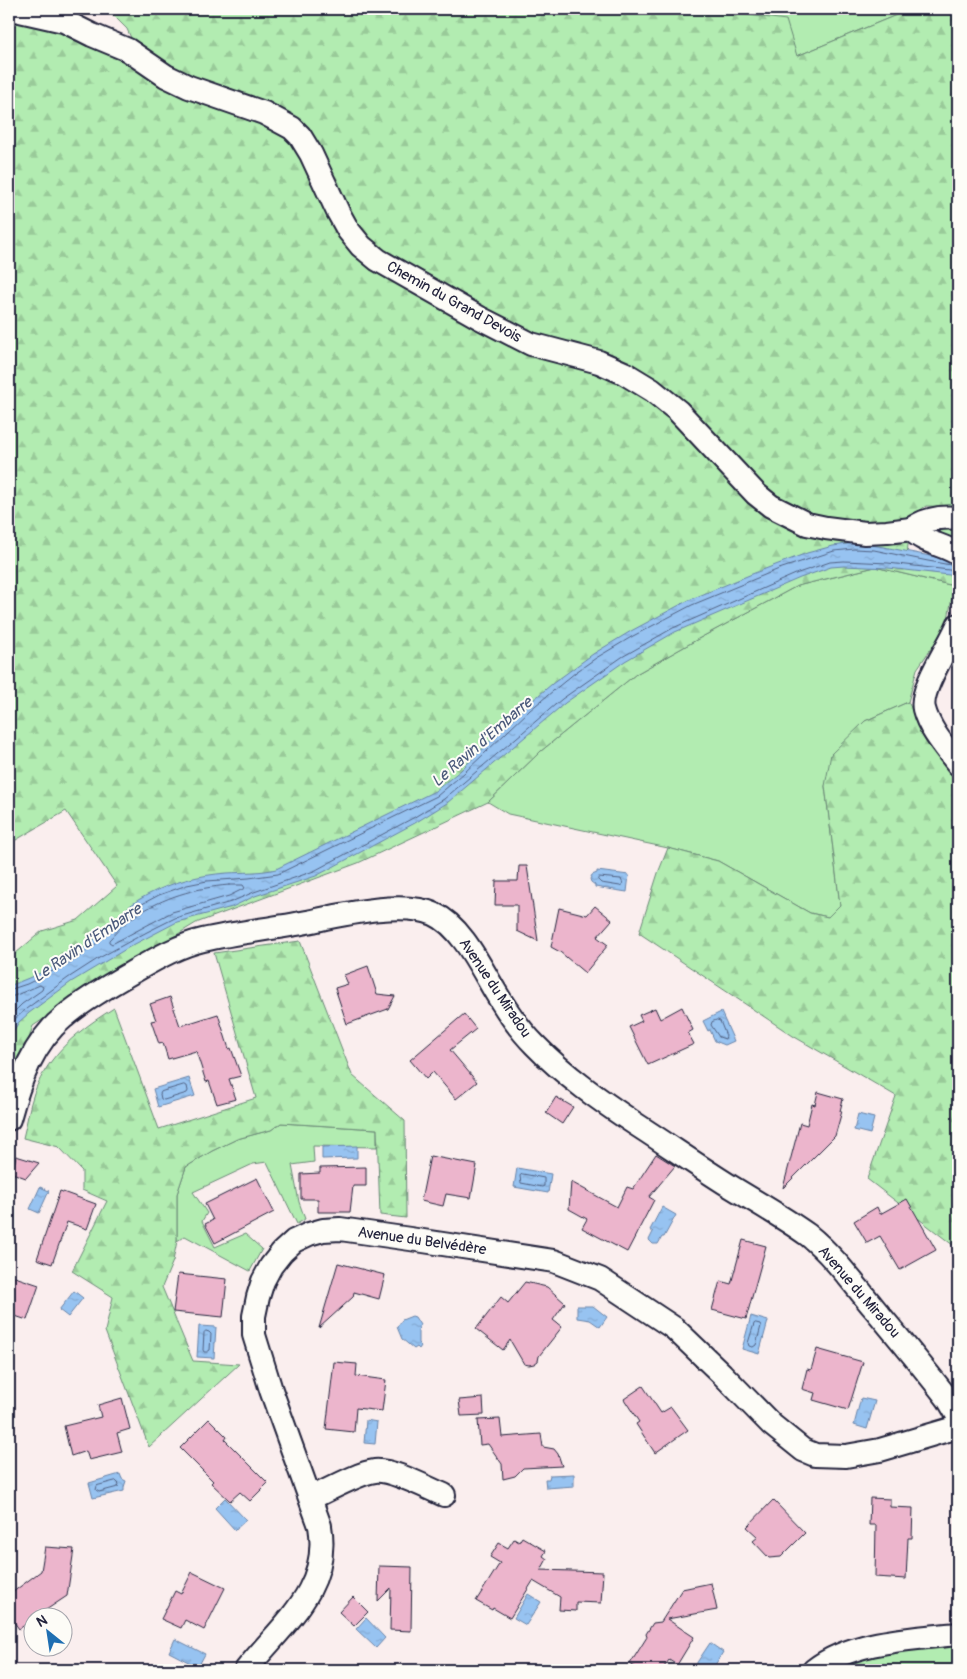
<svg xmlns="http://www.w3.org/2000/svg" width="967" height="1679" viewBox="0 0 967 1679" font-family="Pangolin,sans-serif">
  <defs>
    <pattern id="forest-firs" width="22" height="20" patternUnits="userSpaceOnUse" patternTransform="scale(1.25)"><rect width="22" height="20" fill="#b2ecb1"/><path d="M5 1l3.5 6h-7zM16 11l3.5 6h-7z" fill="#99ca99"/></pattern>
    <pattern id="water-ripples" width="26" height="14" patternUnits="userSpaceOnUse" patternTransform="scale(1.25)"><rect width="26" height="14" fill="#97c3f1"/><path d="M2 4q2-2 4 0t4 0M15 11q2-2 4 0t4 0" fill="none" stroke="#82a7d0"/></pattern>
  </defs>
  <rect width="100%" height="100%" fill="#faeeee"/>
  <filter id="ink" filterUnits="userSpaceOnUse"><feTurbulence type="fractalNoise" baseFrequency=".02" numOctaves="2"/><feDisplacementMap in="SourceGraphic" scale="10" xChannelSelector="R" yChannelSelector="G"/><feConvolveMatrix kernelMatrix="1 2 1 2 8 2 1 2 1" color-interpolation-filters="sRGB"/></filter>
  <g filter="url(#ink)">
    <g fill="#b2ecb1" stroke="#6a8776">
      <polygon points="641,9 911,9 797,56 660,11"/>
      <polygon points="928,525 958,525 958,545 930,534"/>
      <polygon points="875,567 954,586 947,625 917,669 908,702 865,721 825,786 840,905 828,917 810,913 718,861 668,848 508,814 488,802 541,751 636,674 698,639 797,586"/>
      <polygon points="281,1123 377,1129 377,1147 313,1146 314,1162 292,1165 299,1202 305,1219 297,1224 267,1162 253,1164 193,1192 207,1213 202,1221 215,1247 245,1234 262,1249 250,1271 185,1236 177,1241 177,1194 186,1167 212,1151 237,1139 271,1130"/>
      <polygon points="958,1643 958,1670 830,1670 873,1652"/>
    </g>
    <g fill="url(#forest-firs)" stroke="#6a8776">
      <polygon points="107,9 641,9 748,15 786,20 797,56 911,9 958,9 958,507 926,506 910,517 907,558 957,571 954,586 875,567 797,586 698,639 636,674 541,751 488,802 358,863 196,923 93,986 33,1026 9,1101 9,959 42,931 78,920 117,886 66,811 9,844 9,13 132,40 127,29"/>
      <polygon points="908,702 930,743 958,779 958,1249 867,1179 896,1096 793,1036 639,933 658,873 668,848 718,861 810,913 828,917 840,905 825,786 831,754 865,721"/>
      <path d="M300 941 352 1075 405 1121 406 1218 380 1215 377 1129 281 1123 271 1130 237 1139 212 1151 186 1167 177 1194V1241L173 1261 162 1287 193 1361 239 1364 149 1447 105 1331 113 1297 72 1271 107 1201 82 1190V1171L59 1147 23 1138C27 1123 29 1107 34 1093 49 1053 79 1030 114 1008L159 1129 256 1098 214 953Z"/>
    </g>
    <g fill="url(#water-ripples)" stroke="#6883a8">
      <path d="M854 543C889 546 922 556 956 560L958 576 888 568 844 566 831 567 800 578 675 632 625 661 565 703 447 803 415 823 316 876 255 896 232 907 177 922 131 946 71 982 29 1013 19 1022 12 1033 9 1043V986C34 976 62 965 83 949 106 931 121 908 147 895 172 882 199 875 227 873 244 872 260 873 276 869L435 791 461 770 526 706 552 684 593 654 631 631 689 600 752 574 807 553 833 546Z"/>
      <polygon points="597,871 629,875 627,892 595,887 595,885 591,882 590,879 592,875 597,873"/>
      <polygon points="721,1012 734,1041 725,1045 715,1041 710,1030 708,1031 703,1021"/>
      <polygon points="189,1078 195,1096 158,1107 153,1089"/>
      <polygon points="858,1114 874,1118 870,1134 854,1130"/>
      <polygon points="357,1146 357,1158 322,1159 322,1147"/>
      <polygon points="517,1168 551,1174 548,1193 514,1187"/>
      <polygon points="40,1187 49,1191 39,1213 30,1209"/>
      <polygon points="662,1207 676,1215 664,1237 662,1237 658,1244 653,1244 649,1240 653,1232 650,1230"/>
      <polygon points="74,1291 83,1298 68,1317 59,1310"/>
      <polygon points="577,1306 593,1306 607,1317 600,1327 590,1320 577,1318"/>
      <polygon points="412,1316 415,1317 420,1325 418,1330 418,1343 421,1346 419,1349 417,1347 414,1349 402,1339 397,1327 402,1320"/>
      <polygon points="751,1316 768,1321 759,1354 742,1349"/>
      <polygon points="199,1326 216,1327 214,1358 197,1357"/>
      <polygon points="861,1398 875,1401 867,1429 854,1425"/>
      <polygon points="366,1420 377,1422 375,1444 364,1443"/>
      <polygon points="120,1474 122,1479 126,1481 124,1487 124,1491 93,1498 89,1483"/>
      <polygon points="574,1474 574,1486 546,1488 545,1479 549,1479 550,1475"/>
      <polygon points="225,1498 246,1520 235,1530 215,1508"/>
      <polygon points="528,1594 541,1602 526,1625 514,1618"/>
      <polygon points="366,1618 385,1638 376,1648 356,1629"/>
      <polygon points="175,1639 205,1654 198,1667 169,1652"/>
      <polygon points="710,1643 723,1652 712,1670 692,1670"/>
    </g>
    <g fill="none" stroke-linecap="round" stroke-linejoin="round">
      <g stroke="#516284" stroke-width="1">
        <polygon points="599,877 621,879 623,884 620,886 601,883 598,880"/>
        <path d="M229 885H243L245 888 229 896 172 912 112 944 109 942V940C117 932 125 921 135 916 164 897 194 888 229 885Z"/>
        <polyline points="9,990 27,984 75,960 97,943 129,911 159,895 187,885 207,881 249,878 278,874 437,796 464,773 530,710 576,672 596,658 633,636 692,605 779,569 834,551 854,549 874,550 928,561 951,565"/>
        <polyline points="9,996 14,996 40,985 43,987 42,990 22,1004 9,1017"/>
        <polygon points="717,1020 720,1021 726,1036 725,1039 719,1037 711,1025 712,1022"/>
        <polyline points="9,1029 15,1019 26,1009 68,978 99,958 147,932 175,918 231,902 254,892 314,871 413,818 444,799 562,699 622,657 673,628 798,573 830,562 844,561 888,563 958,571"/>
        <polygon points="184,1085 187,1086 188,1091 187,1093 164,1100 161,1099 160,1094 161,1092"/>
        <polygon points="523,1174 544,1178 544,1186 542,1187 521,1183 520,1176"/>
        <polygon points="756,1323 760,1324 761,1326 756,1345 753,1347 749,1346 748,1343 754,1324"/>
        <polygon points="206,1331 209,1332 211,1334 210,1350 207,1352 204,1352 203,1350 204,1333"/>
        <polygon points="116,1481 119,1484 118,1487 99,1492 96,1490 97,1486"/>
      </g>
    </g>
    <g fill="#ecb5cc" stroke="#22223b">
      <polygon points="519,866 527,866 538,941 517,931 517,905 495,905 496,881 518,881"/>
      <polygon points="595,906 612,920 597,937 608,945 585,973 560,952 551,947 559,908 587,915"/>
      <polygon points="368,966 377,994 395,996 388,1009 347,1024 335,988 348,984 344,975"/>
      <polygon points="170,997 180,1026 218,1014 229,1049 231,1048 241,1076 229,1079 236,1099 217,1104 209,1081 206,1082 196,1051 168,1059 163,1043 159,1044 151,1021 156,1020 150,1004"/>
      <polygon points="682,1007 693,1030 688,1033 694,1044 648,1065 629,1027 642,1021 639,1015 655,1008 660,1019"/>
      <polygon points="464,1014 476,1029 450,1050 477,1082 456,1099 433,1072 426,1079 410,1060"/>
      <polygon points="818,1092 843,1099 840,1111 842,1111 835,1136 783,1188 800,1123 807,1125 812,1104 815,1105"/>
      <polygon points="556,1097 573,1107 562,1124 546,1113"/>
      <polygon points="656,1154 675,1166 649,1197 654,1200 627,1252 582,1228 587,1219 569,1209 571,1182 617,1207 627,1187 633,1189"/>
      <polygon points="16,1156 39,1163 26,1178 12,1173"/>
      <polygon points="430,1156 477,1165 471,1198 446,1194 443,1206 421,1201"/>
      <polygon points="366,1167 366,1186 353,1186 350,1212 318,1212 318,1199 301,1199 301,1174 320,1173 320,1168"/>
      <polygon points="257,1178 274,1212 215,1243 205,1224 213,1220 205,1204"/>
      <polygon points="60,1191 96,1204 87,1229 67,1222 52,1264 37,1259"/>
      <polygon points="907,1199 936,1250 900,1270 880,1236 867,1243 854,1221 877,1207 880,1214"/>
      <polygon points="743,1240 766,1246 746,1319 712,1310 720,1281 731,1284"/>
      <polygon points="338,1263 385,1275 379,1299 354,1292 353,1297 319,1328"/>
      <polygon points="178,1274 227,1279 223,1317 173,1312"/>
      <polygon points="9,1275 39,1285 27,1320 9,1314"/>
      <polygon points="525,1282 547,1287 565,1303 553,1320 562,1327 539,1356 538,1361 534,1364 529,1365 524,1364 510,1340 503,1350 476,1329 501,1297 508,1303"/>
      <polygon points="817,1349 863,1362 848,1410 813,1400 815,1393 802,1389 807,1369 811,1370"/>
      <polygon points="334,1362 357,1364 356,1376 386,1380 382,1411 356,1408 354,1432 326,1429"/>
      <polygon points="643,1386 661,1413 671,1407 688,1430 655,1453 636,1424 639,1422 624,1399"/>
      <polygon points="122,1398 130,1429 117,1433 122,1452 89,1460 86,1451 71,1456 64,1426 101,1417 98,1405"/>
      <polygon points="483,1398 484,1415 461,1416 459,1400"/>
      <polygon points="209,1419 227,1437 225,1440 268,1483 250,1501 240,1492 230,1501 211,1483 213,1481 180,1448"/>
      <polygon points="500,1419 502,1437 541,1434 543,1447 554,1449 558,1454 562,1466 523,1468 515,1476 503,1479 502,1464 488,1444 480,1445 478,1420"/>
      <polygon points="870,1498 890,1499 890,1507 913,1508 912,1538 908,1538 906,1579 875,1577 876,1525 869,1525"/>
      <polygon points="773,1500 805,1533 781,1557 769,1558 753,1541 758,1537 747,1527"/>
      <polygon points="522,1537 546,1551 543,1556 547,1559 541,1570 603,1572 601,1603 576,1602 576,1611 559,1610 560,1597 533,1581 510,1618 493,1608 492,1610 476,1601 500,1563 490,1557 499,1543 508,1548 514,1539 519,1542"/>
      <polygon points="45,1547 74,1549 67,1596 37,1616 32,1616 32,1620 19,1629 9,1615 9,1595 41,1571"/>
      <polygon points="379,1566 412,1567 411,1631 390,1630 391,1588 378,1601"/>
      <polygon points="192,1572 225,1588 204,1630 185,1620 181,1628 161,1619 175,1591 181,1594"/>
      <polygon points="711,1583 717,1610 667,1619 694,1637 677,1665 669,1660 662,1670 640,1670 630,1664 647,1637 646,1634 653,1623 661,1622 682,1589"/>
      <polygon points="353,1597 368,1612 354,1626 339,1612"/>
    </g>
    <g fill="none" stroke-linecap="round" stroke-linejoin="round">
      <g stroke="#22223b" stroke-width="26">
        <g id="minor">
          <polyline points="11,9 64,21 92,35 128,50 166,76 189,87 264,113 292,128 300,136 311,154 338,212 348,230 361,246 378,260 480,318 531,344 599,362 624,373 652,390 678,411 756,494 771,506 807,524 826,528 865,533 887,532 911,529"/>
          <path d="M911 529C923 543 943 544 958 554"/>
          <path d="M911 529C926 518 941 516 958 518"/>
          <path d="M958 625C950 645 919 689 924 709 929 729 946 748 958 764"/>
          <path d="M9 1119C19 1082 33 1042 64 1017 84 1000 108 986 131 973 154 960 177 946 203 940 237 932 272 929 307 922 341 915 402 900 434 914 464 927 484 975 501 1001 511 1017 522 1032 535 1045 565 1076 601 1101 637 1125 668 1145 698 1166 730 1186 756 1202 783 1217 808 1235 834 1256 853 1283 874 1308 899 1338 924 1368 948 1399L958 1416"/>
          <path d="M311 1498C327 1491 358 1473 375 1471 392 1469 427 1488 444 1495"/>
          <path d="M246 1670C281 1625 331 1590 320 1526L271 1390 254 1335V1316L258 1297 263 1281 271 1266 282 1252 294 1241 309 1234 323 1230 340 1229 410 1239 554 1261 600 1279 674 1328 722 1374 772 1425 803 1450 815 1455 846 1456 880 1450 958 1427"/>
          <path d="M814 1670C853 1640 911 1639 958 1634"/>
        </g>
      </g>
      <use href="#minor" stroke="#fdfcf7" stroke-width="22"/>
    </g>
  </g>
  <g text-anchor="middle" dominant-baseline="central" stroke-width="4" stroke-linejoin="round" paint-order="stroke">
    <g font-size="15" fill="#22223b" stroke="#fdfcf7">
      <text transform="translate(454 302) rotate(29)">Chemin du Grand Devois</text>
      <text transform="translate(495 988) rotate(56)">Avenue du Miradou</text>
      <text transform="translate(422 1241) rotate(8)">Avenue du Belvédère</text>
      <text transform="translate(859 1292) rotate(49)">Avenue du Miradou</text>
    </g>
    <g font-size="16" font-style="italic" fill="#4b5a7b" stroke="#fdfcf7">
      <text transform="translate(482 742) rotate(-41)">Le Ravin d'Embarre</text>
      <text transform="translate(87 943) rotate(-34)">Le Ravin d'Embarre</text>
    </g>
  </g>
  <rect width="967" height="1679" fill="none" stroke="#fdfcf7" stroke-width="30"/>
  <rect x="15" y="15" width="937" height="1649" fill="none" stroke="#22223b" stroke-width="2" filter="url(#ink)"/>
  <g transform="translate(48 1632) rotate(330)"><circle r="24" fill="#fdfcf7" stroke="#a5a5ac"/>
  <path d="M0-4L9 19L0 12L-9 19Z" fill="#1f6fb2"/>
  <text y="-8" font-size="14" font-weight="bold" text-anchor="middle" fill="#22223b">N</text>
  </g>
</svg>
